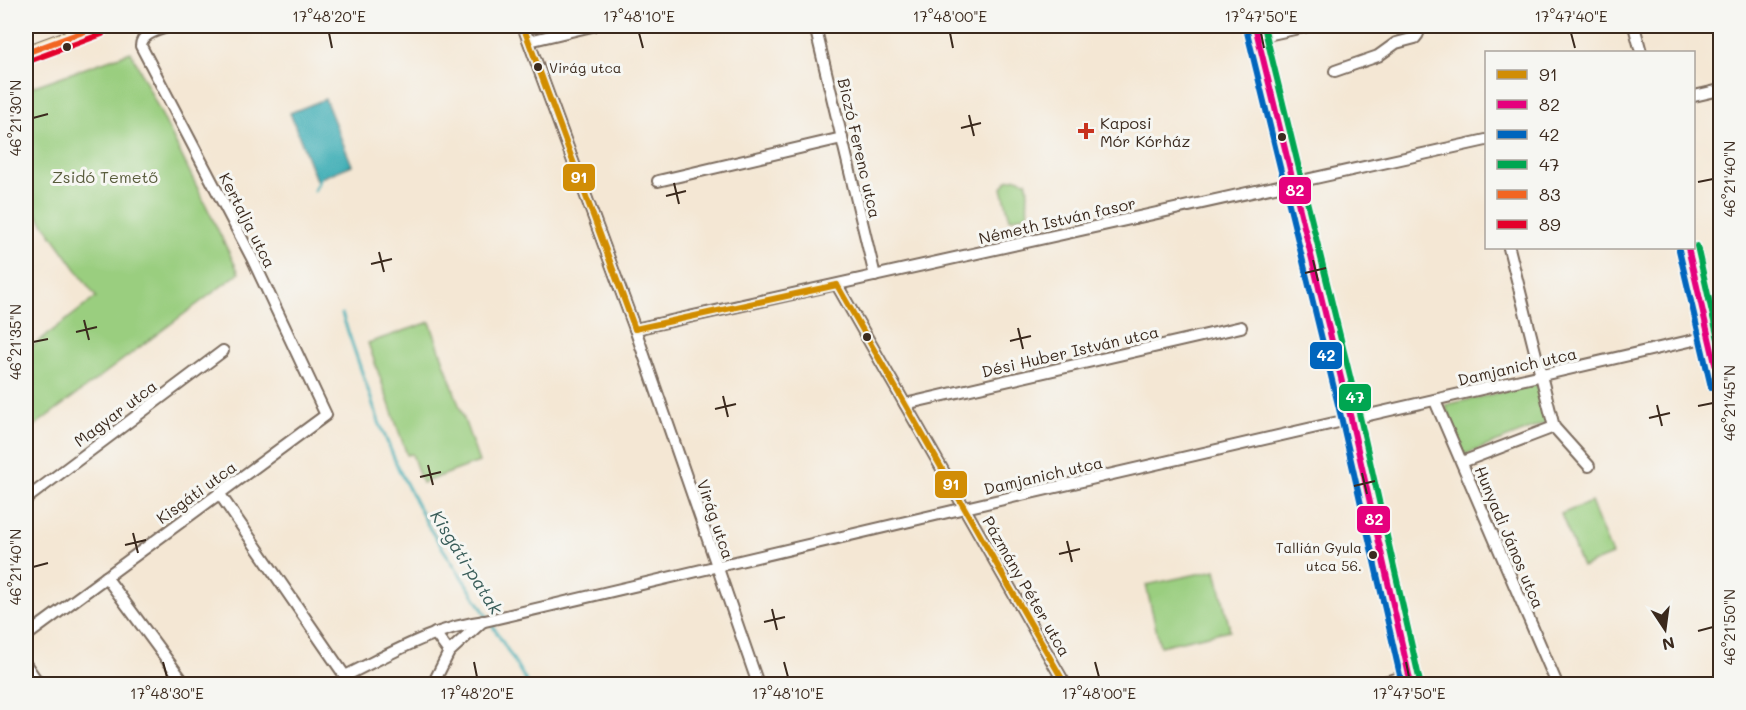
<svg xmlns="http://www.w3.org/2000/svg" width="1746" height="710" viewBox="0 0 1746 710" font-family="Mali,sans-serif">
  <rect width="100%" height="100%" fill="#f6f6f2"/>
  <filter id="ink" filterUnits="userSpaceOnUse"><feTurbulence type="fractalNoise" baseFrequency=".0167" numOctaves="2"/><feDisplacementMap in="SourceGraphic" scale="12" xChannelSelector="R" yChannelSelector="G"/><feConvolveMatrix kernelMatrix="1 2 1 2 8 2 1 2 1" color-interpolation-filters="sRGB"/></filter>
  <filter id="wash" filterUnits="userSpaceOnUse"><feTurbulence type="fractalNoise" baseFrequency=".008" numOctaves="4" result="noise"/><feDisplacementMap in="SourceGraphic" scale="24" xChannelSelector="R" yChannelSelector="G"/><feGaussianBlur stdDeviation="1.35" result="paint"/><feColorMatrix in="noise" values="0 0 0 0 0 0 0 0 0 0 0 0 0 0 0 0 0 1.4 0 .05"/><feComposite in="paint" operator="in"/></filter>
  <g filter="url(#wash)">
    <rect width="100%" height="100%" fill="#f4e7d4"/>
    <g fill="#9ace7f" stroke="#6a7c4e" stroke-width="1.5">
      <polygon points="131,52 239,273 26,432 26,351 96,297 26,199 26,89"/>
      <path d="M1017 178 1026 181C1030 192 1026 203 1028 214L1010 219 1002 188 1007 180Z"/>
      <polygon points="430,322 479,462 422,483 412,454 407,455 368,343"/>
      <polygon points="1537,384 1548,422 1464,455 1445,405"/>
      <polygon points="1591,502 1612,555 1582,567 1561,514"/>
      <polygon points="1216,570 1230,630 1160,646 1146,585"/>
    </g>
    <polygon fill="#39abb3" stroke="#3a6a68" stroke-width="1.5" points="325,99 352,165 316,180 290,113"/>
    <g fill="none" stroke-linecap="round" stroke-linejoin="round">
      <g stroke="#39abb3" stroke-width="3">
        <polyline points="314,191 320,178"/>
        <polyline points="342,314 379,422 399,470 430,529 480,605 528,684"/>
      </g>
    </g>
  </g>
  <g filter="url(#ink)">
    <g fill="none" stroke-linecap="round" stroke-linejoin="round">
      <g stroke="#7c6c5e" stroke-width="14">
        <g id="street">
          <polyline points="523,26 635,329 758,684"/>
          <polyline points="815,26 875,276"/>
          <polyline points="1255,26 1351,419 1411,684"/>
          <polyline points="1634,26 1641,52"/>
          <polyline points="1258,37 1308,26"/>
          <polyline points="529,41 592,26"/>
          <polyline points="1335,71 1378,56 1396,43 1415,38 1418,34 1416,26"/>
          <polyline points="1694,96 1720,90"/>
          <polyline points="658,181 842,138"/>
          <polyline points="1509,248 1554,427 1589,466"/>
          <polyline points="1688,248 1720,385"/>
          <polyline points="837,285 1065,684"/>
          <polyline points="635,329 1486,140"/>
          <polyline points="1435,401 1557,684"/>
          <polyline points="905,404 1241,327"/>
          <polyline points="1462,462 1554,427"/>
          <path d="M219 493 345 676C390 654 435 627 485 621L965 508 1720 334"/>
          <polyline points="26,499 223,351"/>
          <polyline points="106,577 185,684"/>
          <polyline points="435,633 449,652"/>
          <path d="M26 636 326 415 253 260 141 46C141 33 159 30 170 26"/>
          <polyline points="26,665 39,684"/>
          <polyline points="433,684 449,652 483,621"/>
          <polyline points="1375,684 1409,676"/>
        </g>
      </g>
      <g stroke="#7c6c5e" stroke-width="16">
        <polyline id="secondary" points="26,53 99,26"/>
      </g>
      <use href="#street" stroke="#fff" stroke-width="10"/>
      <use href="#secondary" stroke="#f8e8c3" stroke-width="14"/>
      <g stroke="#f6f6f2" stroke-width="10">
        <g id="bus-1">
          <polyline points="523,26 635,329"/>
          <polyline points="837,285 1065,684"/>
          <polyline points="635,329 837,285"/>
        </g>
      </g>
      <g stroke="#f6f6f2" stroke-width="10">
        <g id="bus-2">
          <polyline points="1255,26 1351,419 1411,684"/>
          <polyline points="1688,248 1720,385"/>
        </g>
      </g>
      <g stroke="#f6f6f2" stroke-width="10">
        <g id="bus-3">
          <polyline points="1246,28 1342,421 1402,684"/>
          <polyline points="1679,250 1711,387"/>
        </g>
      </g>
      <g stroke="#f6f6f2" stroke-width="10">
        <g id="bus-4">
          <polyline points="1264,26 1360,417 1420,682"/>
          <polyline points="1697,246 1720,348"/>
        </g>
      </g>
      <g stroke="#f6f6f2" stroke-width="10">
        <polyline id="bus-5" points="26,53 99,26"/>
      </g>
      <g stroke="#f6f6f2" stroke-width="10">
        <polyline id="bus-6" points="29,61 102,34"/>
      </g>
      <use href="#bus-1" stroke="#d18d06" stroke-width="6"/>
      <use href="#bus-2" stroke="#e5007d" stroke-width="6"/>
      <use href="#bus-3" stroke="#0065bd" stroke-width="6"/>
      <use href="#bus-4" stroke="#00a651" stroke-width="6"/>
      <use href="#bus-5" stroke="#f26522" stroke-width="6"/>
      <use href="#bus-6" stroke="#e4002b" stroke-width="6"/>
    </g>
  </g>
  <path fill="none" stroke="#3b2a1e" stroke-width="2" d="M329 33 332 48M639 33 643 48M950 33 953 48M1261 33 1264 48M1571 33 1575 48M969 115 974 136M33 118 48 114M961 128 981 123M1698 182 1713 179M674 183 679 204M666 196 686 191M379 252 384 272M1313 260 1318 281M371 264 392 259M1305 273 1326 268M84 320 89 340M1018 328 1023 349M76 332 97 327M1010 341 1031 336M33 342 48 339M723 396 728 417M1657 405 1662 426M1698 406 1713 403M715 409 736 404M1649 418 1670 413M428 465 433 485M1362 473 1367 494M420 477 441 472M1354 486 1375 481M133 533 138 553M1067 541 1072 562M125 545 146 540M1059 554 1080 549M33 567 48 563M772 609 777 630M764 622 785 617M1698 631 1713 627M163 662 167 677M474 662 477 677M784 662 788 677M1095 662 1099 677M1406 662 1409 677"/>
  <g fill="#3b2a1e" stroke="#f6f6f2" stroke-width="2">
    <circle cx="67" cy="47" r="5"/>
    <circle cx="538" cy="67" r="5"/>
    <circle cx="1282" cy="137" r="5"/>
    <circle cx="867" cy="337" r="5"/>
    <circle cx="1373" cy="555" r="5"/>
  </g>
  <path fill="#c8321e" stroke="#f6f6f2" stroke-width="2" d="M1083 122h6v6h6v6h-6v6h-6v-6h-6v-6h6z"/>
  <g text-anchor="middle" dominant-baseline="central" stroke-width="6" stroke-linejoin="round" paint-order="stroke">
    <g font-size="14" fill="#3b2a1e" stroke="#f6f6f2" text-anchor="start">
      <text x="549" y="67">Virág utca</text>
      <text x="1362" y="547" text-anchor="end">Tallián Gyula<tspan x="1362" dy="18">utca 56.</tspan></text>
    </g>
    <g font-size="16" fill="#3b2a1e" stroke="#f6f6f2" text-anchor="start">
      <text x="1100" y="122">Kaposi<tspan x="1100" dy="18">Mór Kórház</tspan></text>
    </g>
    <g font-size="16" fill="#3b2a1e" stroke="#f6f6f2">
      <text transform="translate(860 148) rotate(77)">Biczó Ferenc utca</text>
      <text transform="translate(248 220) rotate(63)">Kertalja utca</text>
      <text transform="translate(1057 220) rotate(-13)">Németh István fasor</text>
      <text transform="translate(1070 351) rotate(-13)">Dési Huber István utca</text>
      <text transform="translate(1517 366) rotate(-13)">Damjanich utca</text>
      <text transform="translate(115 413) rotate(-37)">Magyar utca</text>
      <text transform="translate(1043 475) rotate(-13)">Damjanich utca</text>
      <text transform="translate(196 492) rotate(-36)">Kisgáti utca</text>
      <text transform="translate(716 519) rotate(71)">Virág utca</text>
      <text transform="translate(1510 537) rotate(67)">Hunyadi János utca</text>
      <text transform="translate(1027 586) rotate(60)">Pázmány Péter utca</text>
    </g>
    <g font-size="16" fill="#585b3b" stroke="#f6f6f2">
      <text x="105" y="176">Zsidó Temető</text>
    </g>
    <g font-size="18" font-style="italic" fill="#3a5e5a" stroke="#f6f6f2">
      <text transform="translate(467 562) rotate(58)">Kisgáti-patak</text>
    </g>
  </g>
  <g stroke="#f6f6f2" stroke-width="2">
    <rect x="562" y="163" width="34" height="29" rx="6" fill="#d18d06"/>
    <rect x="1278" y="176" width="34" height="29" rx="6" fill="#e5007d"/>
    <rect x="1309" y="341" width="34" height="29" rx="6" fill="#0065bd"/>
    <rect x="1338" y="383" width="34" height="29" rx="6" fill="#00a651"/>
    <rect x="934" y="470" width="34" height="29" rx="6" fill="#d18d06"/>
    <rect x="1356" y="505" width="35" height="29" rx="6" fill="#e5007d"/>
  </g>
  <g font-size="16" text-anchor="middle" font-weight="bold" fill="#fff">
    <text x="579" y="183">91</text>
    <text x="1295" y="196">82</text>
    <text x="1326" y="361">42</text>
    <text x="1355" y="403">47</text>
    <text x="951" y="490">91</text>
    <text x="1374" y="525">82</text>
  </g>
  <rect width="1746" height="710" fill="none" stroke="#f6f6f2" stroke-width="66"/>
  <rect x="1485" y="51" width="210" height="198" fill="#f6f6f2" stroke="#aba49d" stroke-width="1.5"/>
  <rect x="1497" y="70" width="30" height="9" fill="#d18d06" stroke="#aba49d" stroke-width="1.5"/>
  <text x="1539" y="81" font-size="18" fill="#3b2a1e">91</text>
  <rect x="1497" y="100" width="30" height="9" fill="#e5007d" stroke="#aba49d" stroke-width="1.5"/>
  <text x="1539" y="111" font-size="18" fill="#3b2a1e">82</text>
  <rect x="1497" y="130" width="30" height="9" fill="#0065bd" stroke="#aba49d" stroke-width="1.5"/>
  <text x="1539" y="141" font-size="18" fill="#3b2a1e">42</text>
  <rect x="1497" y="160" width="30" height="9" fill="#00a651" stroke="#aba49d" stroke-width="1.5"/>
  <text x="1539" y="171" font-size="18" fill="#3b2a1e">47</text>
  <rect x="1497" y="190" width="30" height="9" fill="#f26522" stroke="#aba49d" stroke-width="1.5"/>
  <text x="1539" y="201" font-size="18" fill="#3b2a1e">83</text>
  <rect x="1497" y="220" width="30" height="9" fill="#e4002b" stroke="#aba49d" stroke-width="1.5"/>
  <text x="1539" y="231" font-size="18" fill="#3b2a1e">89</text>
  <g transform="translate(1665 629) rotate(167)" stroke="#f6f6f2" stroke-width="4.5" paint-order="stroke">
  <path d="M0-4.5L10 22L0 15L-10 22Z" fill="#3b2a1e"/>
  <text y="-9" font-size="16" font-weight="bold" text-anchor="middle" fill="#3b2a1e">N</text>
  </g>
  <rect x="33" y="33" width="1680" height="644" fill="none" stroke="#3b2a1e" stroke-width="2"/>
  <g font-size="15" text-anchor="middle" fill="#3b2a1e">
    <text x="329" y="22">17°48'20"E</text>
    <text x="639" y="22">17°48'10"E</text>
    <text x="950" y="22">17°48'00"E</text>
    <text x="1261" y="22">17°47'50"E</text>
    <text x="1571" y="22">17°47'40"E</text>
    <text transform="translate(16 118) rotate(-90)" y="5">46°21'30"N</text>
    <text transform="translate(1730 179) rotate(-90)" y="5">46°21'40"N</text>
    <text transform="translate(16 342) rotate(-90)" y="5">46°21'35"N</text>
    <text transform="translate(1730 403) rotate(-90)" y="5">46°21'45"N</text>
    <text transform="translate(16 567) rotate(-90)" y="5">46°21'40"N</text>
    <text transform="translate(1730 627) rotate(-90)" y="5">46°21'50"N</text>
    <text x="167" y="699">17°48'30"E</text>
    <text x="477" y="699">17°48'20"E</text>
    <text x="788" y="699">17°48'10"E</text>
    <text x="1099" y="699">17°48'00"E</text>
    <text x="1409" y="699">17°47'50"E</text>
  </g>
</svg>
